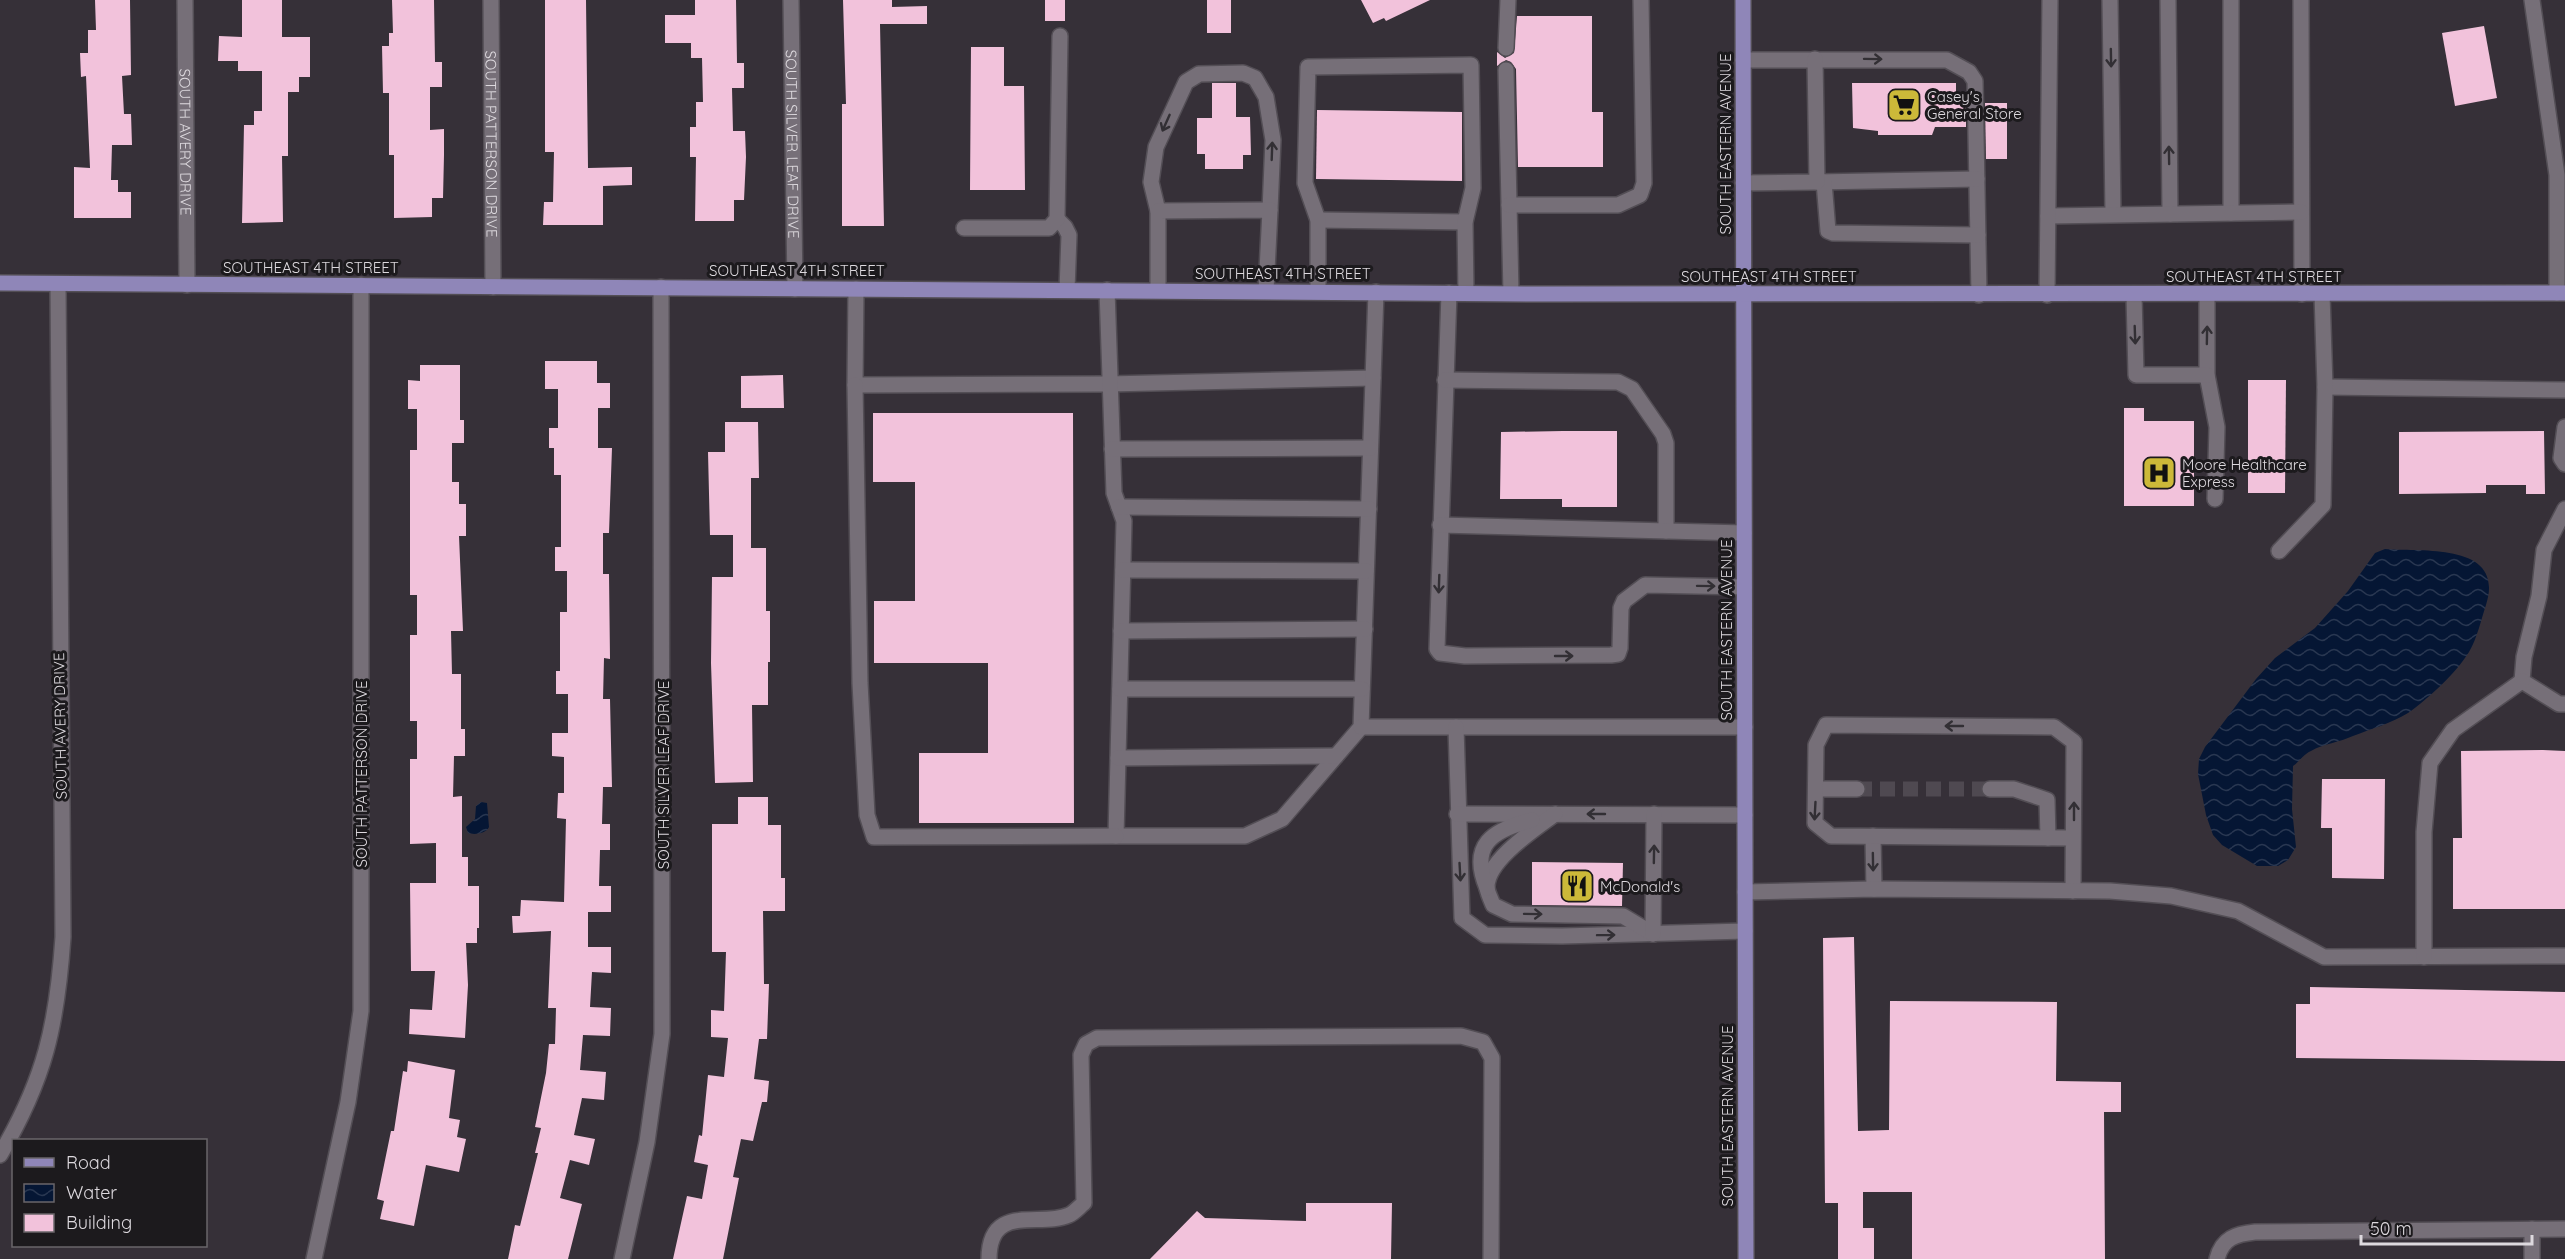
<svg xmlns="http://www.w3.org/2000/svg" width="2565" height="1259" viewBox="0 0 2565 1259" font-family="Quicksand,sans-serif">
  <defs>
    <pattern id="water-waves" width="16" height="10" patternUnits="userSpaceOnUse" patternTransform="scale(1.5)"><rect width="16" height="10" fill="#051634"/><path d="M0 5q4-4 8 0t8 0" fill="none" stroke="#293751"/></pattern>
  </defs>
  <rect width="100%" height="100%" fill="#363038"/>
  <g fill="url(#water-waves)">
    <path d="M2385 549C2422 552 2506 542 2486 605 2481 620 2477 639 2469 652 2457 672 2427 700 2408 713 2392 723 2371 729 2353 736 2340 742 2323 744 2311 751 2304 754 2299 762 2293 766L2292 809 2296 847 2288 860 2278 866H2257L2222 845 2213 835 2206 815 2198 774 2199 759 2205 747 2256 679 2275 658 2315 628 2348 591 2375 553Z"/>
    <path d="M481 802 487 803 489 827C486 834 474 835 468 833L466 827 475 819 476 806Z"/>
  </g>
  <g fill="#f2c2db">
    <polygon points="95,0 130,0 131,75 122,76 124,114 131,114 132,145 112,145 111,180 118,180 118,192 131,192 131,218 74,218 74,167 90,168 86,76 81,77 80,53 88,53 88,30 96,30"/>
    <polygon points="242,0 282,0 282,37 310,37 310,77 299,77 299,92 288,92 288,156 282,156 283,222 242,223 244,125 254,125 254,111 262,111 262,71 238,71 238,61 218,61 219,36 242,37"/>
    <polygon points="392,0 434,0 435,62 442,62 442,87 430,87 430,130 444,129 444,155 443,198 432,198 432,217 394,218 394,155 389,155 389,93 383,93 382,46 389,46 389,33 393,33"/>
    <polygon points="545,0 586,0 588,168 632,167 632,185 603,186 603,225 543,225 544,202 553,202 554,152 545,152"/>
    <polygon points="695,0 736,0 737,63 744,63 744,88 732,88 733,131 745,131 746,157 744,200 734,200 734,221 695,221 696,157 690,157 690,127 696,127 696,102 703,102 702,58 691,58 691,43 665,43 665,15 695,15"/>
    <polygon points="843,0 892,0 892,7 927,6 927,24 880,24 884,226 842,226 842,104 846,104"/>
    <rect x="1045" y="0" width="20" height="21"/>
    <rect x="1207" y="0" width="24" height="33"/>
    <polygon points="1361,0 1430,0 1386,21 1384,18 1373,23"/>
    <polygon points="1517,16 1592,16 1592,112 1603,112 1603,167 1518,167 1516,69 1511,62 1506,60 1497,66 1497,52 1505,58 1514,53"/>
    <polygon points="2484,26 2497,98 2455,106 2442,33"/>
    <polygon points="971,47 1004,47 1004,86 1024,86 1025,190 970,190"/>
    <polygon points="1212,83 1236,83 1236,117 1250,117 1251,155 1243,155 1243,169 1205,169 1205,154 1197,154 1197,118 1212,118"/>
    <polygon points="1852,83 1956,83 1956,103 1966,103 1966,127 1935,127 1932,135 1878,135 1878,131 1853,128"/>
    <polygon points="1985,103 2007,103 2007,159 1986,159"/>
    <polygon points="1317,110 1462,112 1462,181 1316,179"/>
    <polygon points="545,361 597,361 597,383 610,383 610,408 598,408 598,448 612,448 609,533 603,533 603,574 609,574 610,659 604,658 603,699 610,699 612,787 603,787 602,824 610,824 610,850 600,850 599,886 611,886 611,912 588,912 588,947 611,947 611,973 592,972 590,1007 611,1008 610,1036 583,1035 580,1070 606,1072 604,1100 582,1098 574,1135 595,1139 589,1165 570,1160 560,1198 582,1204 568,1259 508,1259 515,1225 520,1226 538,1153 535,1153 541,1128 535,1127 546,1073 549,1044 555,1044 556,1008 548,1008 551,931 513,933 512,916 520,916 521,900 564,902 566,819 557,818 558,793 564,793 564,757 552,756 552,733 568,733 568,694 556,694 556,671 560,671 560,612 567,612 567,571 555,571 555,547 561,547 561,475 554,475 554,448 549,448 549,428 558,428 558,389 545,389"/>
    <polygon points="420,365 460,365 460,420 464,420 464,443 452,443 452,482 459,482 459,504 466,504 466,536 459,536 463,631 451,631 452,674 461,674 461,729 465,729 465,756 454,756 453,797 462,796 462,857 468,857 468,886 479,886 479,928 477,928 477,943 466,943 468,985 465,1038 409,1034 410,1009 432,1010 435,971 411,971 410,883 436,883 436,843 410,844 410,759 417,759 417,721 410,721 410,635 417,635 417,595 410,595 410,450 417,450 417,409 408,409 408,380 420,381"/>
    <polygon points="783,375 784,408 741,408 741,376"/>
    <polygon points="2248,380 2286,380 2285,493 2248,493"/>
    <polygon points="2124,408 2144,408 2144,421 2194,421 2194,506 2124,506"/>
    <polygon points="873,413 1073,413 1074,823 919,823 919,753 988,753 988,663 874,663 874,601 915,601 915,482 873,482"/>
    <polygon points="725,422 758,422 759,478 751,478 751,548 766,548 766,611 770,611 770,662 768,662 768,705 752,705 753,782 715,783 711,663 712,577 733,577 733,535 710,535 708,452 725,452"/>
    <polygon points="1563,431 1617,431 1617,507 1562,507 1562,499 1500,499 1501,432"/>
    <polygon points="2544,431 2545,494 2526,494 2526,485 2486,485 2486,493 2399,494 2399,432"/>
    <polygon points="2543,750 2565,751 2565,909 2453,909 2453,838 2462,838 2461,751"/>
    <polygon points="2322,779 2385,779 2384,879 2332,878 2332,828 2321,828"/>
    <polygon points="738,797 768,797 768,825 781,825 781,878 785,878 785,911 763,911 764,984 769,984 767,1039 759,1039 754,1079 769,1081 767,1102 762,1102 753,1141 741,1139 733,1177 739,1178 723,1259 673,1259 687,1196 702,1199 708,1165 694,1162 699,1135 702,1136 708,1075 724,1077 728,1038 711,1037 711,1010 724,1011 726,952 712,952 712,824 738,824"/>
    <polygon points="1532,862 1623,863 1622,906 1532,905"/>
    <polygon points="1854,937 1858,1131 1889,1130 1890,1001 2057,1002 2056,1081 2121,1082 2121,1112 2104,1112 2105,1259 1912,1259 1912,1192 1863,1192 1863,1228 1874,1228 1874,1259 1838,1259 1838,1203 1825,1203 1823,938"/>
    <polygon points="2310,987 2565,992 2565,1061 2296,1058 2296,1004 2310,1004"/>
    <polygon points="408,1061 455,1070 449,1118 460,1120 457,1137 466,1139 459,1172 426,1165 414,1226 380,1219 384,1201 377,1199 391,1131 394,1131 403,1071 407,1072"/>
    <polygon points="1306,1203 1392,1203 1391,1259 1150,1259 1197,1211 1205,1218 1306,1221"/>
  </g>
  <g fill="none" stroke-linecap="round" stroke-linejoin="round">
    <polyline stroke="#4f4951" stroke-width="15" stroke-dasharray="15 8" stroke-linecap="butt" points="1857,789 1990,789"/>
    <g stroke="#534e55" stroke-width="18">
      <g id="minor">
        <path id="s1" d="M185 0 187 285"/>
        <path id="s2" d="M491 0 493 287"/>
        <path id="s3" d="M791 0 795 289"/>
        <polyline points="2110,0 2113,214"/>
        <polyline points="2168,0 2170,214"/>
        <polyline points="2231,0 2231,213"/>
        <polyline points="2301,0 2302,294"/>
        <polyline points="2532,0 2557,175 2557,293"/>
        <polyline points="1506,48 1508,0"/>
        <polyline points="1743,60 1947,60 1969,72 1975,81 1979,295"/>
        <polyline points="1506,70 1511,293"/>
        <polyline points="1817,182 1977,179"/>
        <polyline points="1824,182 1828,231 1833,233 1978,235"/>
        <polyline points="1743,183 1817,182 1815,59"/>
        <polyline points="1509,205 1618,205 1640,195 1644,183 1641,0"/>
        <polyline points="1158,211 1151,182 1156,147 1186,82 1199,74 1243,73 1255,78 1266,97 1273,140 1270,210"/>
        <polyline points="2048,216 2301,212"/>
        <polyline points="1057,219 1065,227 1069,235 1067,290"/>
        <polyline points="1318,220 1465,222"/>
        <polyline points="964,228 1049,228 1057,219 1060,36"/>
        <polyline points="856,289 855,385 1108,384 1373,378"/>
        <polyline points="1107,290 1114,493 1124,521 1116,836 1245,836 1282,819 1361,727 1376,292"/>
        <polyline points="1158,290 1158,211 1270,210 1266,291"/>
        <polyline points="1318,291 1318,220 1305,183 1308,67 1471,65 1473,188 1465,222 1466,293"/>
        <polyline points="1449,293 1437,649 1440,653 1465,656 1611,655 1618,654 1620,648 1621,608 1624,601 1645,585 1744,587"/>
        <polyline points="2207,294 2207,375 2217,427 2215,499"/>
        <polyline points="2047,295 2050,0"/>
        <polyline points="2134,295 2136,375 2207,375"/>
        <polyline points="1445,380 1618,382 1632,389 1663,434 1666,443 1666,531"/>
        <polyline points="855,385 860,683 867,815 874,837 1116,836"/>
        <polyline points="2325,387 2565,390"/>
        <polyline points="2565,427 2561,458 2565,464"/>
        <polyline points="1112,449 1370,448"/>
        <polyline points="1119,507 1369,509"/>
        <polyline points="2565,509 2544,550 2539,596 2524,657 2522,681 2559,704 2565,704"/>
        <polyline points="1440,525 1744,533"/>
        <polyline points="2279,551 2323,505 2325,387 2322,294"/>
        <polyline points="1123,570 1366,571"/>
        <polyline points="1121,631 1365,629"/>
        <polyline points="1120,689 1362,689"/>
        <polyline points="1361,727 1745,727"/>
        <polyline points="1456,727 1462,918 1485,935 1562,936 1745,931"/>
        <polyline points="1118,758 1336,756"/>
        <polyline points="1816,789 1857,789"/>
        <polyline points="1990,789 2014,789 2047,800 2048,838"/>
        <polyline points="1457,814 1745,815"/>
        <path d="M1555 814C1535 829 1487 860 1487 887 1487 892 1491 899 1493 905L1512 914 1623 916 1653 934"/>
        <polyline points="1873,836 1874,889"/>
        <path d="M1487 888C1469 845 1492 830 1532 820"/>
        <polyline points="2073,891 2074,742 2054,727 1826,725 1816,745 1815,823 1831,836 2073,838"/>
        <polyline points="1745,892 1874,889 2110,891 2171,896 2238,911 2324,957 2565,956"/>
        <polyline points="1653,934 1654,814"/>
        <polyline points="2424,957 2424,832 2430,763 2453,730 2522,681"/>
        <path d="M0 1155C45 1079 57 1025 63 937L58 284"/>
        <polyline points="2532,1229 2532,1259"/>
        <polyline points="314,1259 348,1102 361,1011 361,285"/>
        <polyline points="622,1259 647,1142 662,1034 661,287"/>
        <path d="M989 1259C989 1202 1040 1228 1069 1215 1074 1213 1079 1207 1084 1203L1081 1055 1086 1044 1097 1038 1461 1036 1483 1042 1492 1058 1491 1259"/>
        <path d="M2217 1259C2222 1238 2236 1234 2255 1232L2565 1229"/>
      </g>
    </g>
    <g stroke="#534e55" stroke-width="18">
      <g id="major">
        <polyline points="1743,0 1746,1259"/>
        <polyline points="0,283 1539,294 2565,293"/>
      </g>
    </g>
    <use href="#minor" stroke="#766f78" stroke-width="15"/>
    <use href="#major" stroke="#8f86b8" stroke-width="15"/>
  </g>
  <defs><path id="oneway-shaft" d="M-6 0H5M1.5-3L5.5 0L1.5 3" fill="none" stroke-width="1.6" stroke-linecap="round" stroke-linejoin="round" transform="scale(1.5)"/></defs>
  <g stroke="#322f34">
    <use href="#oneway-shaft" transform="translate(2111 58) rotate(89)"/>
    <use href="#oneway-shaft" transform="translate(1873 59) rotate(1)"/>
    <use href="#oneway-shaft" transform="translate(1166 123) rotate(114)"/>
    <use href="#oneway-shaft" transform="translate(1272 151) rotate(-88)"/>
    <use href="#oneway-shaft" transform="translate(2169 155) rotate(-91)"/>
    <use href="#oneway-shaft" transform="translate(2135 335) rotate(88)"/>
    <use href="#oneway-shaft" transform="translate(2207 335) rotate(-89)"/>
    <use href="#oneway-shaft" transform="translate(1439 584) rotate(92)"/>
    <use href="#oneway-shaft" transform="translate(1706 586) rotate(1)"/>
    <use href="#oneway-shaft" transform="translate(1564 656)"/>
    <use href="#oneway-shaft" transform="translate(1954 726) rotate(-180)"/>
    <use href="#oneway-shaft" transform="translate(1815 811) rotate(93)"/>
    <use href="#oneway-shaft" transform="translate(2074 811) rotate(-90)"/>
    <use href="#oneway-shaft" transform="translate(1596 814) rotate(180)"/>
    <use href="#oneway-shaft" transform="translate(1654 854) rotate(-89)"/>
    <use href="#oneway-shaft" transform="translate(1873 862) rotate(89)"/>
    <use href="#oneway-shaft" transform="translate(1460 872) rotate(87)"/>
    <use href="#oneway-shaft" transform="translate(1533 914) rotate(1)"/>
    <use href="#oneway-shaft" transform="translate(1606 935) rotate(-1)"/>
  </g>
  <defs>
    <g id="supermarket-square" transform="scale(1.725)"><rect x="-9" y="-9" width="18" height="18" rx="4" fill="#ccb939" stroke="#1c1a1d"/><path d="M-6-5.5h2.5l.6 2H6L4.5 2H-2.5L-4.4-4H-6ZM-1.5 3.2a1.3 1.3 0 1 0 .1 0ZM3 3.2a1.3 1.3 0 1 0 .1 0Z" fill="#111"/></g>
    <g id="hospital-square" transform="scale(1.725)"><rect x="-9" y="-9" width="18" height="18" rx="4" fill="#ccb939" stroke="#1c1a1d"/><path d="M-5-5h3v3.5h4V-5h3V5h-3V1.5h-4V5h-3Z" fill="#111"/></g>
    <g id="restaurant-square" transform="scale(1.725)"><rect x="-9" y="-9" width="18" height="18" rx="4" fill="#ccb939" stroke="#1c1a1d"/><path d="M-5-6h1v4h1v-4h1v4h1v-4h1v5L-1.5 .5V6h-2V.5L-5-1ZM5-6V6H3V1.5H1.5Q1.5-4 5-6Z" fill="#111"/></g>
  </defs>
  <g fill-rule="evenodd">
    <use href="#supermarket-square" x="1904" y="105"/>
    <use href="#hospital-square" x="2159" y="473"/>
    <use href="#restaurant-square" x="1577" y="886"/>
  </g>
  <g text-anchor="middle" dominant-baseline="central" stroke-width="6" stroke-linejoin="round" paint-order="stroke">
    <g font-size="15" fill="#ddd9de" stroke="#1c1a1d" text-anchor="start">
      <text x="1927" y="96">Casey's<tspan x="1927" dy="17">General Store</tspan></text>
      <text x="2182" y="464">Moore Healthcare<tspan x="2182" dy="17">Express</tspan></text>
      <text x="1600" y="886">McDonald's</text>
    </g>
    <g font-size="15" fill="#ddd9de" stroke="#1c1a1d">
      <text stroke="none"><textPath href="#s1" startOffset="142">SOUTH AVERY DRIVE</textPath></text>
      <text stroke="none"><textPath href="#s2" startOffset="144">SOUTH PATTERSON DRIVE</textPath></text>
      <text stroke="none"><textPath href="#s3" startOffset="144">SOUTH SILVER LEAF DRIVE</textPath></text>
      <text transform="translate(1725 144) rotate(-90)">SOUTH EASTERN AVENUE</text>
      <text x="311" y="267">SOUTHEAST 4TH STREET</text>
      <text x="797" y="270">SOUTHEAST 4TH STREET</text>
      <text x="1283" y="273">SOUTHEAST 4TH STREET</text>
      <text x="1769" y="276">SOUTHEAST 4TH STREET</text>
      <text x="2254" y="276">SOUTHEAST 4TH STREET</text>
      <text transform="translate(1726 630) rotate(-90)">SOUTH EASTERN AVENUE</text>
      <text transform="translate(60 726) rotate(-91)">SOUTH AVERY DRIVE</text>
      <text transform="translate(361 774) rotate(-90)">SOUTH PATTERSON DRIVE</text>
      <text transform="translate(663 775) rotate(-90)">SOUTH SILVER LEAF DRIVE</text>
      <text transform="translate(1727 1116) rotate(-90)">SOUTH EASTERN AVENUE</text>
    </g>
  </g>
  <rect x="12" y="1139" width="195" height="108" fill="#1c1a1d" stroke="#69666a" stroke-width="1.5"/>
  <rect x="24" y="1158" width="30" height="9" fill="#8f86b8" stroke="#69666a" stroke-width="1.5"/>
  <text x="66" y="1169" font-size="18" fill="#ddd9de">Road</text>
  <rect x="24" y="1184" width="30" height="18" fill="url(#water-waves)" stroke="#69666a" stroke-width="1.5"/>
  <text x="66" y="1199" font-size="18" fill="#ddd9de">Water</text>
  <rect x="24" y="1214" width="30" height="18" fill="#f2c2db" stroke="#69666a" stroke-width="1.5"/>
  <text x="66" y="1229" font-size="18" fill="#ddd9de">Building</text>
  <path d="M2361 1235v9h171v-9" fill="none" stroke="#ddd9de" stroke-width="3"/>
  <text x="2370" y="1235" font-size="18" fill="#ddd9de" stroke="#1c1a1d" stroke-width="4.5" paint-order="stroke">50 m</text>
</svg>
